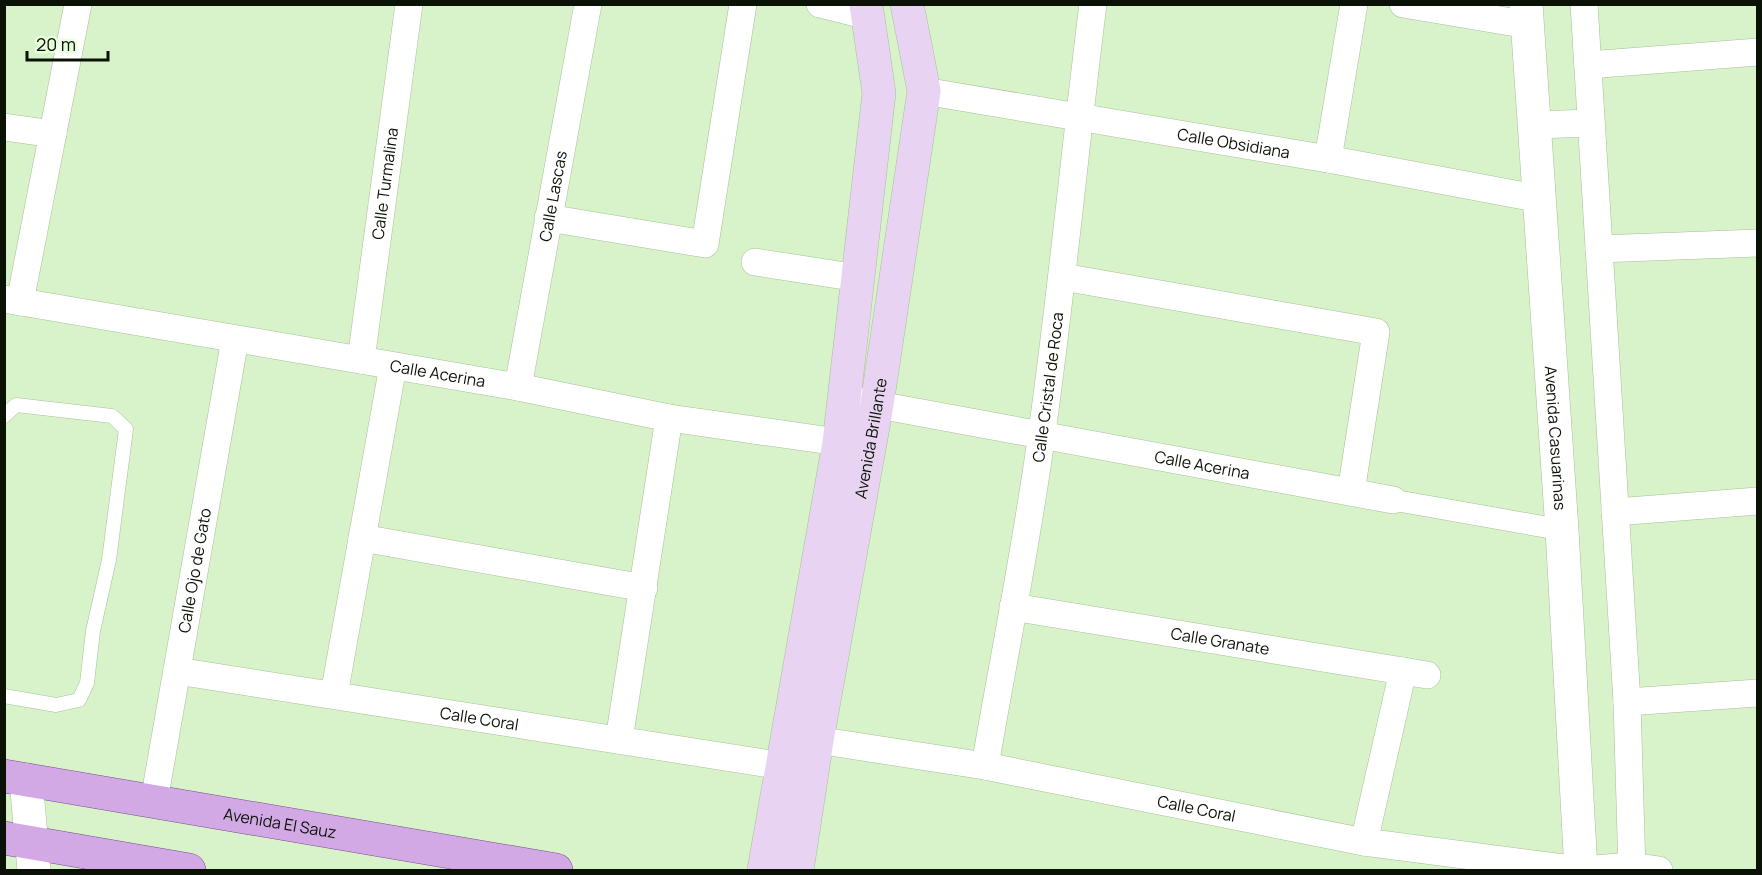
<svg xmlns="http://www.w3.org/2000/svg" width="1762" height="875" viewBox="0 0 1762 875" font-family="Manrope,sans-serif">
  <rect width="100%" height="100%" fill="#d8f3c9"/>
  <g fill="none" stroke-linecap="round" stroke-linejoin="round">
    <g stroke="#a6c098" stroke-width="15">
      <polyline id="service" points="4,416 16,405 112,416 126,429 109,560 93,631 87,683 79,700 56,705 4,696"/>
    </g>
    <g stroke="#a6c098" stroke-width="22">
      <polyline id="pedestrian" points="1393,500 1562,530"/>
    </g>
    <g stroke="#a6c098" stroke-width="28">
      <g id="minor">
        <polyline points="820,4 868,16"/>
        <polyline points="1403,4 1529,25"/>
        <polyline points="1584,4 1627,702 1632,870"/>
        <polyline points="1588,65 1758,52"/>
        <path id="s1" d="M924 91 1328 159 1540 199"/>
        <polyline points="1535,125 1591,123"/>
        <polyline points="4,127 53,134"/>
        <polyline points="1328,159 1354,4"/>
        <polyline points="548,218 705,244 743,4"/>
        <polyline points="1599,249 1758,243"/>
        <polyline points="755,262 858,278"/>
        <polyline points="1063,277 1376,332 1351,492"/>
        <path id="s2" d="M4 299 518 387 669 418 859 445"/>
        <polyline points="20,302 78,4"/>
        <path id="s3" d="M361 360 409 4"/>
        <path id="s4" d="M518 387 588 4"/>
        <path id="s5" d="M857 401 1393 500"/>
        <polyline points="1615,512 1758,501"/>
        <polyline points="362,538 644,588"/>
        <path id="s6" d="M1013 607 1427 675"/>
        <path id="s7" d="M177 671 783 766"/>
        <polyline points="334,695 393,366"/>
        <polyline points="1627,702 1758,693"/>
        <path id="s8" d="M798 733 817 740 985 766 1364 842 1579 870"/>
        <polyline points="619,740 669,418"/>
        <path id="s9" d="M985 766C1004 655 1027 544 1042 432 1062 290 1075 147 1093 4"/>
        <path id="s10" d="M154 801 235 339"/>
        <polyline points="1364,842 1403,671"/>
        <polyline points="1583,870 1631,866 1659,870"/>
      </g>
    </g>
    <g stroke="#a6c098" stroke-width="34">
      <g id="tertiary">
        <path id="s11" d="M1526 4 1562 530 1581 870"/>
        <polyline points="26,780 34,870"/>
      </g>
    </g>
    <g stroke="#a6c098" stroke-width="34">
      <g id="secondary">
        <polyline points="764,870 839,443 879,93 866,4"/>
        <path id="s12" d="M797 870 817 740 877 404 924 91 907 4"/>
      </g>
    </g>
    <g stroke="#784e8b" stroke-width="34">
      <g id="primary">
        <path id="s13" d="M4 776 556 870"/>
        <polyline points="4,838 189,870"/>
      </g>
    </g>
    <use href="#service" stroke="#fff" stroke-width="14"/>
    <use href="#pedestrian" stroke="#fff" stroke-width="21"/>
    <use href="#minor" stroke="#fff" stroke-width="27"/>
    <use href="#tertiary" stroke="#fff" stroke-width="33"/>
    <use href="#secondary" stroke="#e8d4f2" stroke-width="33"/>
    <use href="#primary" stroke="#d2a9e5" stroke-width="33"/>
  </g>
  <g text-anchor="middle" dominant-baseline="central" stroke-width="6" stroke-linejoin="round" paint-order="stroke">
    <g font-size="16" fill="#091205" stroke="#e8ffdd">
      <text stroke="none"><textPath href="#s1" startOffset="314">Calle Obsidiana</textPath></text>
      <text stroke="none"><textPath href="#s3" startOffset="178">Calle Turmalina</textPath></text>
      <text stroke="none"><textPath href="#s4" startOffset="194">Calle Lascas</textPath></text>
      <text stroke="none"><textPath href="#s2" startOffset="440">Calle Acerina</textPath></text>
      <text stroke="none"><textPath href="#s9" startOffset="384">Calle Cristal de Roca</textPath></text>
      <text stroke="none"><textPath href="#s11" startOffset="435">Avenida Casuarinas</textPath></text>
      <text stroke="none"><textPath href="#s12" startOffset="438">Avenida Brillante</textPath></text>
      <text stroke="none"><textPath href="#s5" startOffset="351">Calle Acerina</textPath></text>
      <text stroke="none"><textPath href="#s10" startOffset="234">Calle Ojo de Gato</textPath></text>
      <text stroke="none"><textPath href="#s6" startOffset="210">Calle Granate</textPath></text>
      <text stroke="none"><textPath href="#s7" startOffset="306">Calle Coral</textPath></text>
      <text stroke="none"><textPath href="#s8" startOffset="406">Calle Coral</textPath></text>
      <text stroke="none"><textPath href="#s13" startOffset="280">Avenida El Sauz</textPath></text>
    </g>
  </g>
  <rect width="1762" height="875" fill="none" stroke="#091205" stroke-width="12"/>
  <path d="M27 51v9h81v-9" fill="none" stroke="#091205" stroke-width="3"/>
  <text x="36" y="51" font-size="18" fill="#091205" stroke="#e8ffdd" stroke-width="4.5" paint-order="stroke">20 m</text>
</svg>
